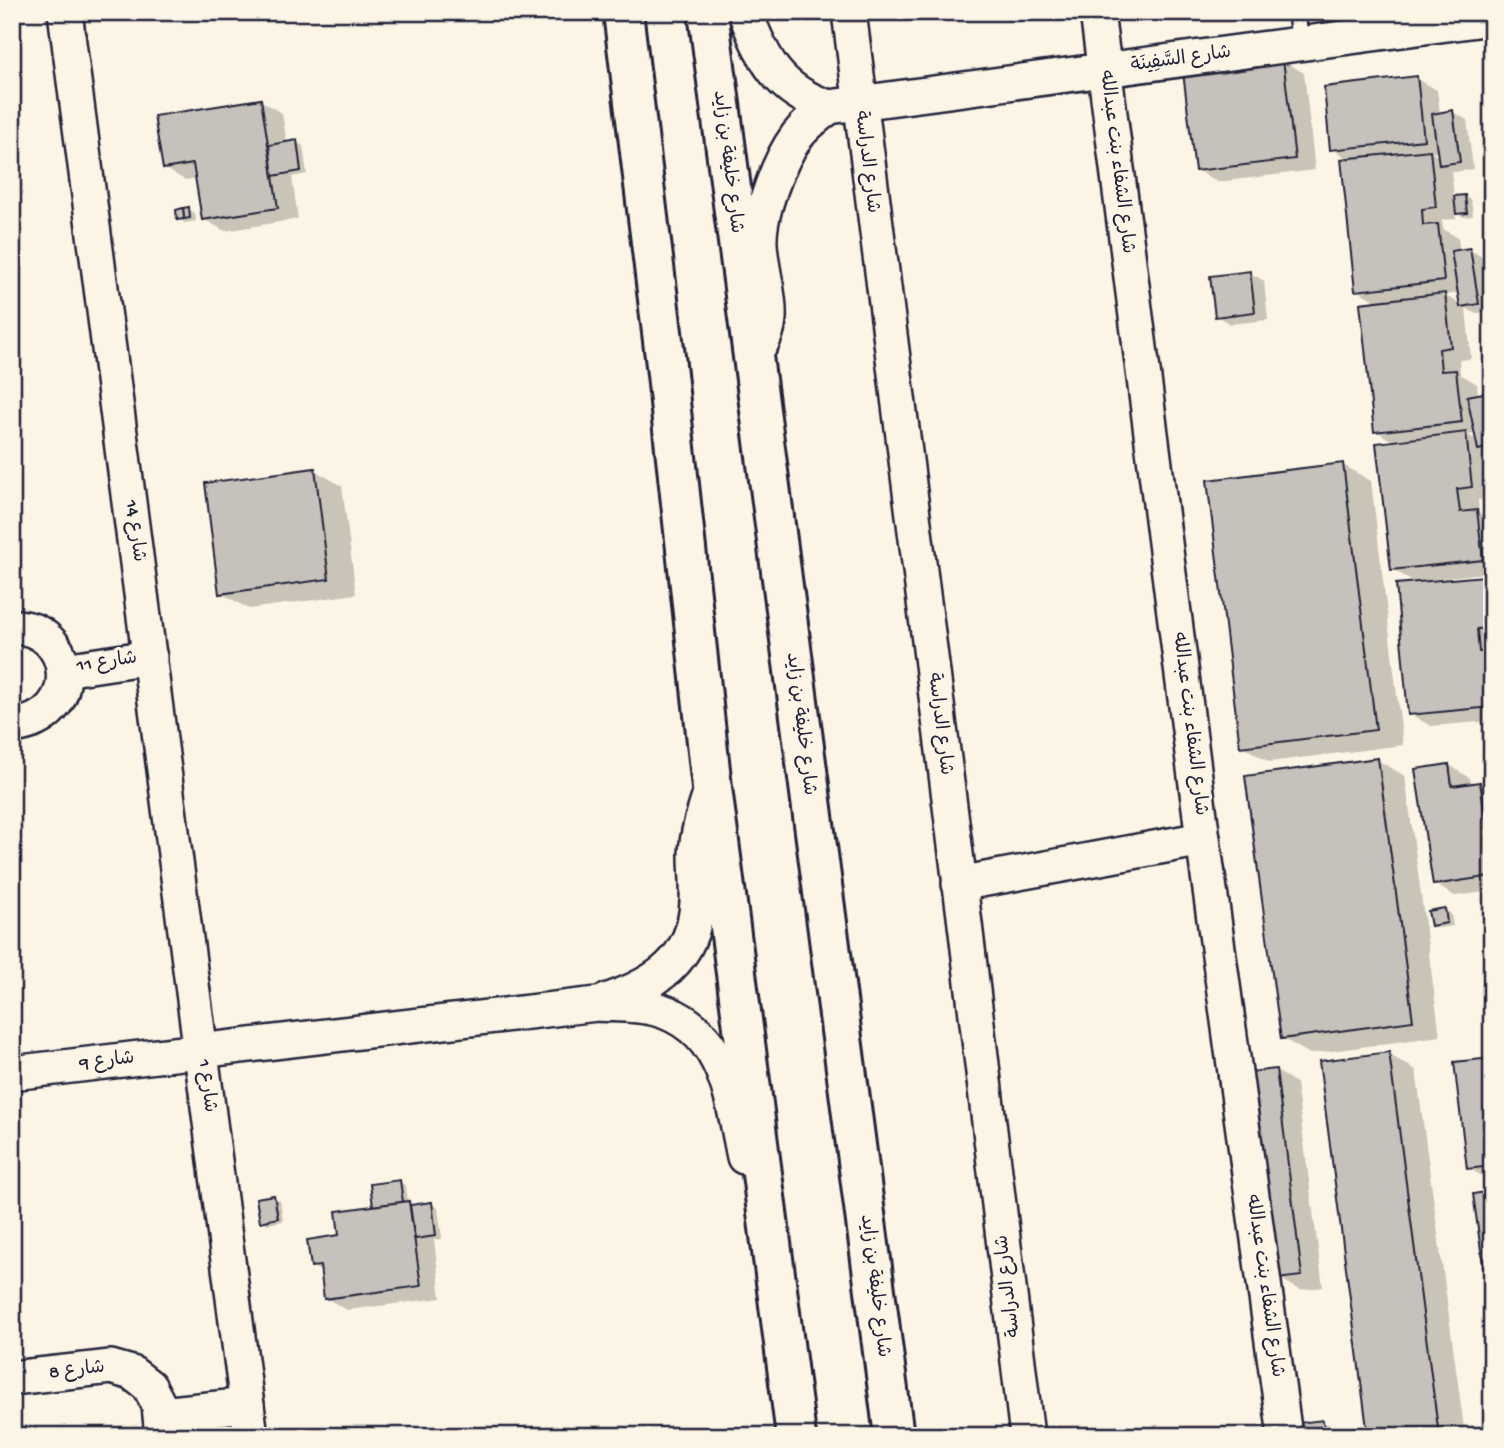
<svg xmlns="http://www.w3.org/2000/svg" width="1504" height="1448" viewBox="0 0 1504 1448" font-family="'Gochi Hand','Playpen Sans Arabic',sans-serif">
  <rect width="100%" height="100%" fill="#fcf5e5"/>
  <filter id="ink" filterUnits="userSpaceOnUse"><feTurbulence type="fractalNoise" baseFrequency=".0143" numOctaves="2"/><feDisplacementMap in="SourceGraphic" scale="14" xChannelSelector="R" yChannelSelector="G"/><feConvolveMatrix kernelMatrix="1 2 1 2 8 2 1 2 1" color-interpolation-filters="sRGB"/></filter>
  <g filter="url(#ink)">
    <g fill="#0003" fill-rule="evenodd">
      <polygon points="1283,61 1304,73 1315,170 1218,182 1197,170"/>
      <path d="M1416 78 1437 90 1440 114 1453 112 1467 120 1473 169 1455 172 1451 170 1454 198 1465 197 1471 200 1473 216 1464 217 1455 212 1456 219 1442 220 1443 229 1458 238 1460 252 1470 250 1484 258 1492 306V311L1476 314 1466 308 1471 359 1459 360 1460 374 1477 384 1478 396 1489 394 1492 396V456L1488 454 1492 498 1478 500 1479 513 1492 521V572L1418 581V584L1392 569 1396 443 1376 431 1379 303 1357 290 1351 160 1332 149ZM1431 152H1439L1440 158ZM1460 293 1462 305 1444 295ZM1476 434 1478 441 1468 435Z"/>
      <polygon points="261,101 282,113 287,144 297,142 303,146 307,174 292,177 298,219 225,231 203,219 197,178 185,180 164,168"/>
      <polygon points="188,209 195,213 196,221 185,223 179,219"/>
      <polygon points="1250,273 1264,281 1268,320 1230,324 1217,316"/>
      <polygon points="1343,465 1371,481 1403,745 1269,762 1242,746"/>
      <polygon points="314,470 342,486 356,594 249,609 221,593"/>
      <polygon points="1483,578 1492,583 1492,721 1431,726 1410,714"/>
      <polygon points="1377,760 1405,776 1440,1036 1310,1054 1282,1038"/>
      <polygon points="1449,765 1470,778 1471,785 1480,784 1492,791 1492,891 1455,896 1434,884"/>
      <polygon points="1445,910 1451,914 1453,926 1439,928 1432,925"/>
      <polygon points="1388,1054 1416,1070 1465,1436 1370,1436"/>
      <polygon points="1492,1059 1492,1180 1489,1180 1468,1168"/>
      <polygon points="1275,1070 1296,1083 1323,1287 1300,1290 1279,1278"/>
      <polygon points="400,1182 406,1186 408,1202 415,1206 432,1204 438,1208 442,1239 434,1240 441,1298 347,1310 326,1298 322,1272 312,1266"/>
      <polygon points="273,1197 280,1200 283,1221 268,1224 262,1221"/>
      <polygon points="1323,1422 1344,1434 1344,1436 1301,1436"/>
    </g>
    <g fill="#c6c1bb" stroke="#22223b" stroke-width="2">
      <polygon points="1283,59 1295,159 1195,171 1183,72"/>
      <polygon points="1417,76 1424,140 1330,150 1324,87"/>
      <polygon points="261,99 278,208 202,220 193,164 163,169 154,116"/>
      <polygon points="1453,110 1460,162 1439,165 1432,114"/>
      <polygon points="297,140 301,171 273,176 269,145"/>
      <polygon points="1430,150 1436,207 1422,209 1423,225 1438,224 1444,281 1355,291 1341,159"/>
      <polygon points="1465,195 1467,213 1456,214 1454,196"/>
      <polygon points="189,207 190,218 184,219 183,208"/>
      <polygon points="183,208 184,219 177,220 176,210"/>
      <polygon points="1470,248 1479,304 1460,307 1451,251"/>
      <polygon points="1250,271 1255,312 1215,317 1210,276"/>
      <polygon points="1445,293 1451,347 1439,349 1441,371 1456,370 1462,422 1374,432 1360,303"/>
      <polygon points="1489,392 1492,407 1492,447 1478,450 1467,396"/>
      <polygon points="1466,432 1472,487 1457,489 1460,512 1477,510 1483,560 1391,570 1376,443"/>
      <polygon points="1343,463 1376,730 1240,747 1207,480"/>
      <polygon points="315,468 329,579 219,594 205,483"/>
      <polygon points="1484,576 1489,628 1477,629 1479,652 1492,651 1492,707 1408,715 1396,584"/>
      <polygon points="1378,758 1413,1021 1281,1039 1245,776"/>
      <polygon points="1449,764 1452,786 1480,782 1492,860 1492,876 1433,885 1415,769"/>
      <polygon points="1445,908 1447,923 1431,926 1428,911"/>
      <polygon points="1389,1052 1439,1436 1368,1436 1319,1061"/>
      <polygon points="1492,1058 1492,1166 1467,1169 1454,1062"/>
      <polygon points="1276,1069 1302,1276 1277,1279 1250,1072"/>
      <polygon points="400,1180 403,1202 373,1206 370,1184"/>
      <polygon points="1492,1191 1492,1300 1488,1300 1473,1194"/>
      <polygon points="274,1195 278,1218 260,1222 256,1198"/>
      <polygon points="409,1201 421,1286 324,1299 320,1266 311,1267 307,1240 339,1235 336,1211"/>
      <polygon points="432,1202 436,1236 415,1239 410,1205"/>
      <polygon points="1492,1352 1492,1414 1482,1354"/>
      <polygon points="1323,1420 1325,1436 1300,1436 1298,1423"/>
    </g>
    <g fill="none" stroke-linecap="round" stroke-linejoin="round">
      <g stroke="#22223b" stroke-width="21">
        <polyline id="service" points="1296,12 1301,44"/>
      </g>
      <g stroke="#22223b" stroke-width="38">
        <g id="minor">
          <polyline points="65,12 251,1436"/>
          <path d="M745 12C763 59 778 91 829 107L1492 18"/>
          <polyline points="849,12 965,924 1027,1436"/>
          <polyline points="1097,12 1203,839 1285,1436"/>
          <path d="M752 357C784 321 762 286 760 243 759 213 779 160 797 136 806 124 817 116 829 107"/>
          <path d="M12 627C74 625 87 718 12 726"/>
          <polyline points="64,670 150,657"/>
          <polyline points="959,884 1203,839"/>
          <path d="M606 1001C656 984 694 961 697 902 698 886 696 870 696 854 697 832 704 812 711 791"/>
          <path d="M12 1073 597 1004C617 1005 637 1004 656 1009 725 1028 732 1099 744 1157"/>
          <polyline points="12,1378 111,1367 132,1373 149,1386 159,1405 161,1426 159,1436"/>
          <polyline points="161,1414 247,1405"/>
        </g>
      </g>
      <g stroke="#22223b" stroke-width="44">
        <g id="trunk">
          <polyline points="623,12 666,365 712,788 796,1436"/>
          <polyline points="708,12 894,1436"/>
        </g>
      </g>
      <use href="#service" stroke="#fcf5e5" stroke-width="16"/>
      <use href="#minor" stroke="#fcf5e5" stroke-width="33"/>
      <use href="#trunk" stroke="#fcf5e5" stroke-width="38"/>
    </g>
  </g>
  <g text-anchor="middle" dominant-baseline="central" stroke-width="6" stroke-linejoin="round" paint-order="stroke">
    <g font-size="19" fill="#22223b" stroke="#fcf5e5">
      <text transform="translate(1181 60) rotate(-8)">شارع السَّفِينَة</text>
      <text transform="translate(727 162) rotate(83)">شارع خليفة بن زايد</text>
      <text transform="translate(866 162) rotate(83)">شارع الدراسة</text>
      <text transform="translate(1116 162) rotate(83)">شارع الشفاء بنت عبدالله</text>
      <text transform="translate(134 531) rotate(82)">شارع 14</text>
      <text transform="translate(107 663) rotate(-8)">شارع 11</text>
      <text transform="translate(800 724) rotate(83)">شارع خليفة بن زايد</text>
      <text transform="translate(939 724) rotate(83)">شارع الدراسة</text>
      <text transform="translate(1189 724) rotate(83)">شارع الشفاء بنت عبدالله</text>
      <text transform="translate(107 1062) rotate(-7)">شارع 9</text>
      <text transform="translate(206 1086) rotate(83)">شارع 1</text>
      <text transform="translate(874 1286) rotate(83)">شارع خليفة بن زايد</text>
      <text transform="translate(1009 1286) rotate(-97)">شارع الدراسة</text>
      <text transform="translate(1264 1286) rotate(82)">شارع الشفاء بنت عبدالله</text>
      <text transform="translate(77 1371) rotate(-6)">شارع 8</text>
    </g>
  </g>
  <rect width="1504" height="1448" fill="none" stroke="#fcf5e5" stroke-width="42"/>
  <rect x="21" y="21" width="1462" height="1406" fill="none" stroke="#22223b" stroke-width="2.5" filter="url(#ink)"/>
</svg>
